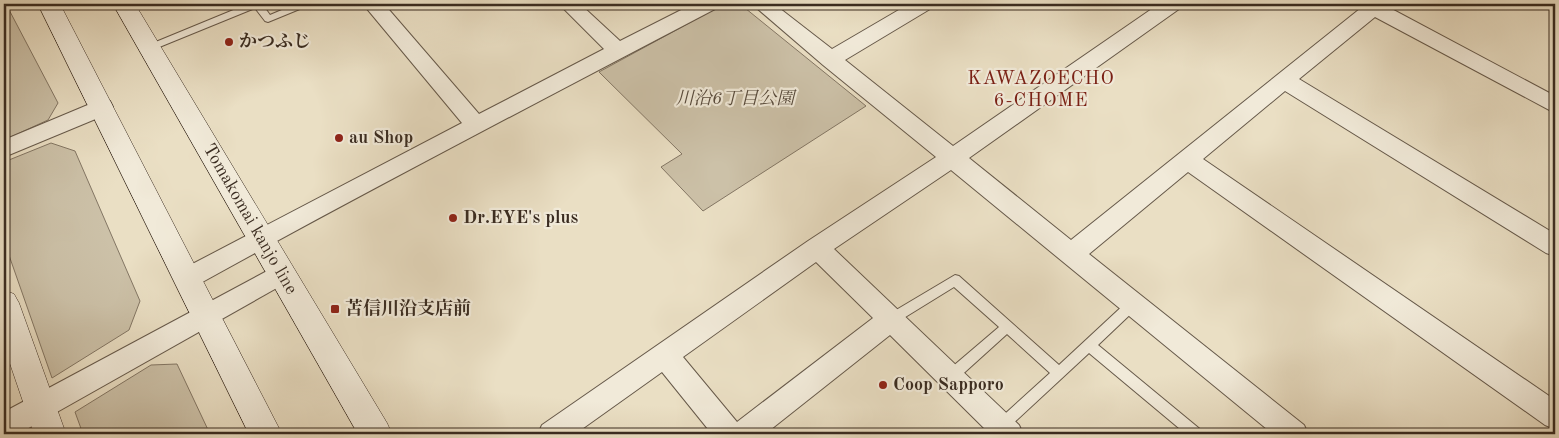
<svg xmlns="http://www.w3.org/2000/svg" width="1559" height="438" viewBox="0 0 1559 438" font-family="'Old Standard TT','Noto Serif JP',serif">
  <rect width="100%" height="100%" fill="#eadfc4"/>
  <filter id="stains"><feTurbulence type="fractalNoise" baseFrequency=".004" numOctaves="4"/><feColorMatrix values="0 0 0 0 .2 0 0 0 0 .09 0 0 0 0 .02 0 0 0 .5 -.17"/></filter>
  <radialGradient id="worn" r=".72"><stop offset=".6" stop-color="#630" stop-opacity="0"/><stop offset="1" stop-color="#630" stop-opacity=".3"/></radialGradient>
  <g fill="#ccc1a8" stroke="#837664">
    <polygon points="4,4 6,4 58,103 48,120 4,140"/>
    <polygon points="724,4 740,4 866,106 703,211 661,167 682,154 599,72"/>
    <polygon points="51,143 75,151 140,301 129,330 52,378 4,241 4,162"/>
    <polygon points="177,364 210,434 83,434 75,412 151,365"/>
  </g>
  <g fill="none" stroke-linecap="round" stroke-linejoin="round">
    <g stroke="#66594a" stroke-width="2">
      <g id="lane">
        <polygon points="248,4 262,4 270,15 296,4 309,4 307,6 268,22 265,21 255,8 152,50 146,50 144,48 146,46"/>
        <polygon points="955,275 959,276 1059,365 1129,300 1133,299 1137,300 1139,304 1137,308 1098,345 1201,430 1203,434 1186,434 1089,353 1006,430 1001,432 996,430 994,426 996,422 1050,373 1007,334 955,381 950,383 945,381 944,377 945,373 999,327 954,287 894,324 890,325 886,324 884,320 886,316"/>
      </g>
    </g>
    <g stroke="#66594a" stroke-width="2">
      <g id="street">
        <path d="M363 4H384L479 114 604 49 559 4H580L620 41 693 4H718L715 9C542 100 368 190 197 285L188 289 179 285 176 278 179 271 462 123Z"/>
        <path d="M752 4H774L832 49 909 4H933L930 9 845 60 953 146 1159 4H1182L1179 9 969 158 1071 240 1366 4H1388L1386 6 1555 96V113L1375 17 1299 79 1555 234V256L1546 253 1285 91 1203 159 1555 400V429L1545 425 1188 172 1089 254 1304 425 1308 434H1273L951 170 834 249 1019 425 1023 434H990L890 335 765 434H712L662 372 575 434H538L542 425 808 241 936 157 823 65ZM816 262 873 318 737 422 683 357Z"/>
        <polygon points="102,99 110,101 113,107 110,113 4,157 4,140"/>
        <polygon points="282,263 291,266 294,273 291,280 18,434 4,434 4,412"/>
      </g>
    </g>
    <g stroke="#3a2c21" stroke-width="1">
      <g id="secondary">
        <polygon points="38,4 60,4 282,434 249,434"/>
        <polygon points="113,4 135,4 387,423 392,434 358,434"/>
        <polygon points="4,290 14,294 19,303 66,434 34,434 4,346"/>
      </g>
    </g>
    <use href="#lane" fill="#f1ead9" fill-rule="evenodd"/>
    <use href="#street" fill="#f1ead9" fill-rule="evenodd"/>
    <use href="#secondary" fill="#f1ead9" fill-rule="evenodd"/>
  </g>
  <g fill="#8f2418" stroke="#f1ead9" stroke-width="2">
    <circle cx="229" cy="42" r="5"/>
    <circle cx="339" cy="138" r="5"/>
    <circle cx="453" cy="218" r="5"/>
    <rect x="330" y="304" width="10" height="10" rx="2.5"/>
    <circle cx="883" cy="385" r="5"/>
  </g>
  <g text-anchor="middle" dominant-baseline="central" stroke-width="4.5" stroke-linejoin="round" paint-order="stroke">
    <g font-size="18" font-weight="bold" fill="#3a2c21" stroke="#f1ead9" text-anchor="start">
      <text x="239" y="42">かつふじ</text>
      <text x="349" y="138">au Shop</text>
      <text x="463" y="218">Dr.EYE's plus</text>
      <text x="345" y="309">苫信川沿支店前</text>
      <text x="893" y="385">Coop Sapporo</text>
    </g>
    <g font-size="18" font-style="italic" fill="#574a3c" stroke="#f1ead9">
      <text x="735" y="99">川沿6丁目公園</text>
    </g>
    <g font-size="18" fill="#3a2c21" stroke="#f1ead9">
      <text transform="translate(250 219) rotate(60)">Tomakomai kanjo line</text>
    </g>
    <g font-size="19" letter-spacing="1" fill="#7a1f14" stroke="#f1ead9">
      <text x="1041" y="79">KAWAZOECHO<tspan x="1041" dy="22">6-CHOME</tspan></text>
    </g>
  </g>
  <rect width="1559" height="438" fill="none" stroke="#eadfc4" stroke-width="20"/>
  <rect x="5" y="5" width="1549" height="428" fill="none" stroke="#3a2c21" stroke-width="2.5"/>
  <rect x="10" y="10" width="1539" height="418" fill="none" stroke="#3a2c21"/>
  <rect width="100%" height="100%" filter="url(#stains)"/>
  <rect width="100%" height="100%" fill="url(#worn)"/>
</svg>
